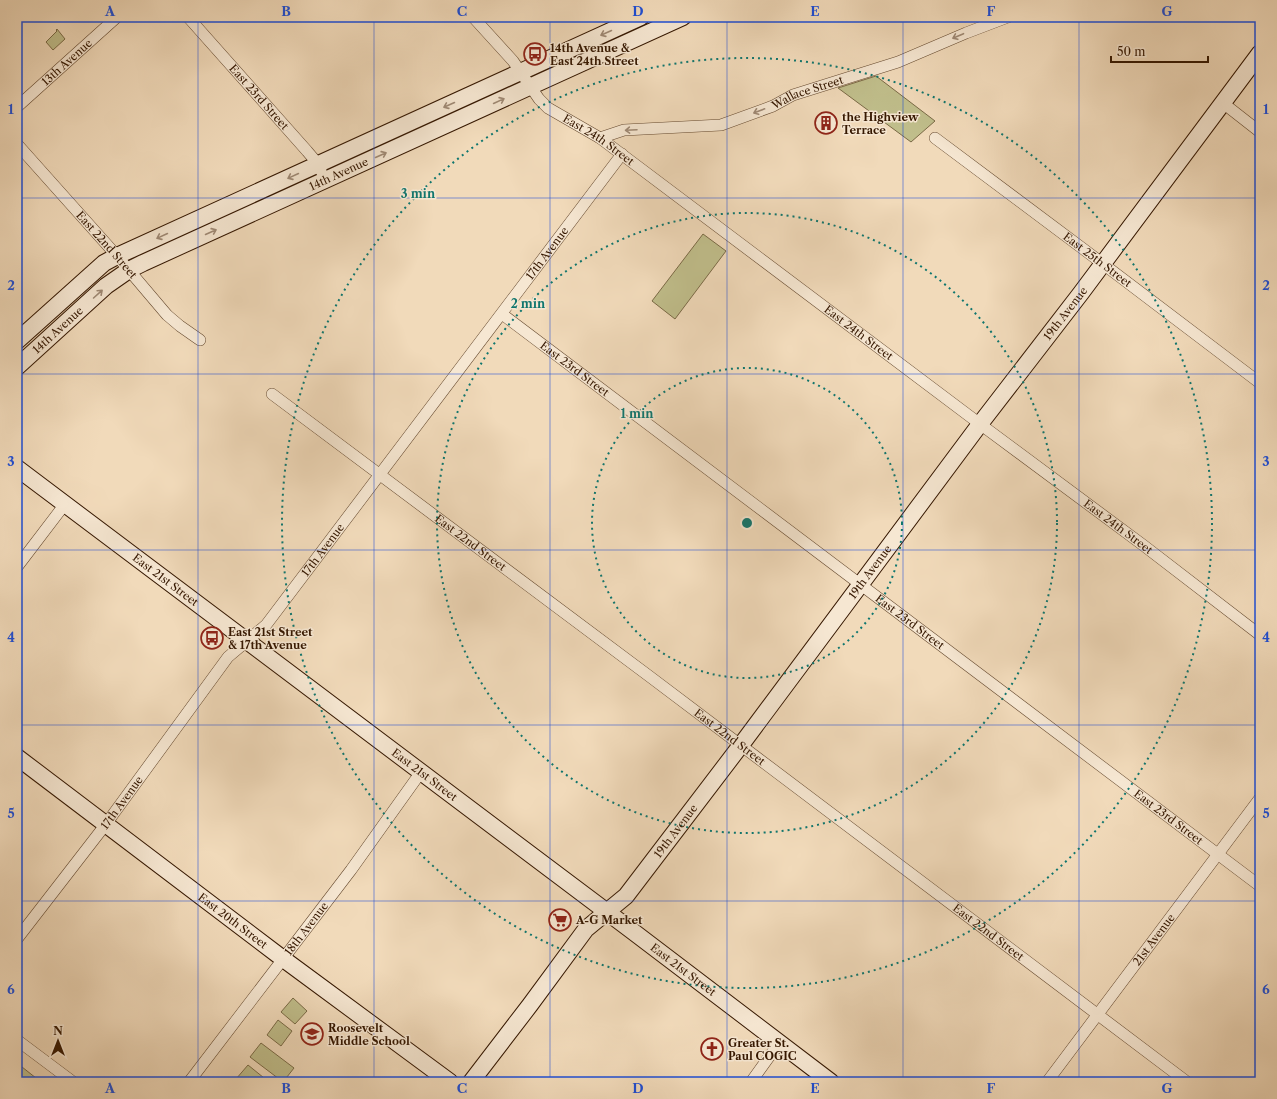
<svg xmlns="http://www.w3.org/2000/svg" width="1277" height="1099" viewBox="0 0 1277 1099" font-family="'Libre Caslon Text',serif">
  <rect width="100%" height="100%" fill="#f1daba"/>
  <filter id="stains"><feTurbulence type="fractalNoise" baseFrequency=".005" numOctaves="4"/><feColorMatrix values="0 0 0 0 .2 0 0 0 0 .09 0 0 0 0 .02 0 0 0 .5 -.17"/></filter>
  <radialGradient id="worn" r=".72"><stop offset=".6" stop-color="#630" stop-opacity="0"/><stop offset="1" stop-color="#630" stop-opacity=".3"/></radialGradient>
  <g fill="#c0be8b" stroke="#7a6a46">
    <polygon points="57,29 65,39 53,50 46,42 57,31 56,30"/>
    <polygon points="876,76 935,121 911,142 838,88"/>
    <polygon points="703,234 726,251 675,319 652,301"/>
    <polygon points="293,998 307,1011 295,1024 281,1012"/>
    <polygon points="278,1020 292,1031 281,1046 267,1035"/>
    <polygon points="261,1043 294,1068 283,1082 250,1057"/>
    <polygon points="17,1063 41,1082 42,1082 17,1082"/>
    <polygon points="248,1065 269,1082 239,1082 236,1079"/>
  </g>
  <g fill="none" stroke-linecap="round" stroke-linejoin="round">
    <g stroke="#64482e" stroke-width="12">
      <g id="street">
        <path id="s1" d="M188 17 307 151 318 164 321 171"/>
        <path id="s2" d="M473 17 513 61 539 99 548 108 600 138 980 424 1143 545 1260 635"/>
        <polyline points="1223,103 1260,132"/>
        <path id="s3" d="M17 107 117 17"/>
        <path id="s4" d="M600 138 624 130 721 125 773 106 793 95 898 62 966 33 1008 17"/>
        <path id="s5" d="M935 138 1086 251 1260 383"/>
        <path id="s6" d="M17 144 117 256 167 315 180 326 200 340"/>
        <path id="s7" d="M502 314 1260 886"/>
        <path id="s8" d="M272 394 649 676 1187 1082"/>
        <polyline points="17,567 65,504"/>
        <path id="s9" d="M17 939 106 824 228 657 266 625 622 154"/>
        <polyline points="17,1040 73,1082"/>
        <path id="s10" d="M189 1082 351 870 421 772"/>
        <polyline points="751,1082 779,1043"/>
        <path id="s11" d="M1047 1082 1260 798"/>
      </g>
    </g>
    <g stroke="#351700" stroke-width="18">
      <g id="secondary">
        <polyline points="17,341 104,263 117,256 641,17"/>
        <path id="s12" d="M17 367 106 286 129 270 143 263 683 17"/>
        <path id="s13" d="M17 468 631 930 831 1082"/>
        <path id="s14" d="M17 757 282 958 450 1082"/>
        <path id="s15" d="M471 1082 530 1005 586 929 626 896 741 745 980 424 1081 293 1260 53"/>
      </g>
    </g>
    <use href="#street" stroke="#f6e7d2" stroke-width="11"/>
    <use href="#secondary" stroke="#f6e7d2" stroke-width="16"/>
  </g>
  <defs><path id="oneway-shaft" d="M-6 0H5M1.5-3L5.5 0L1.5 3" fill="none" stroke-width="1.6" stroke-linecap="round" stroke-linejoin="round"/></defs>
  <g stroke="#9f8974">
    <use href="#oneway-shaft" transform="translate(606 33) rotate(156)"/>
    <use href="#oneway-shaft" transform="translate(958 36) rotate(157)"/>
    <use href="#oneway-shaft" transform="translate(499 101) rotate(-25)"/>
    <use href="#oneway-shaft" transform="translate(449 105) rotate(156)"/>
    <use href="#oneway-shaft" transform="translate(759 111) rotate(159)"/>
    <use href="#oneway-shaft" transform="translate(631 130) rotate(177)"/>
    <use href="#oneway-shaft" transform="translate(381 155) rotate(-24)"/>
    <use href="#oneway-shaft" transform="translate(293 176) rotate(155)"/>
    <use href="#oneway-shaft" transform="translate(211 232) rotate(-24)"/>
    <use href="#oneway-shaft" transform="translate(162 236) rotate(155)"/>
    <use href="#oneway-shaft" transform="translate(98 294) rotate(-42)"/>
  </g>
  <path fill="none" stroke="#1d4ed8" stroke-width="1" stroke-opacity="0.55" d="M198 17V1082M374 17V1082M550 17V1082M727 17V1082M903 17V1082M1079 17V1082M17 198H1260M17 374H1260M17 550H1260M17 725H1260M17 901H1260"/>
  <g fill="none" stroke="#0f766e" stroke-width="2" stroke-dasharray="2 4">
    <circle cx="747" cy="523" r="155"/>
    <circle cx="747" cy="523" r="310"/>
    <circle cx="747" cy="523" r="465"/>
  </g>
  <defs>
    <g id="bus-ring" transform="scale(1.15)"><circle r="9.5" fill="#f6e7d2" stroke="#8f2418" stroke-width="1.5"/><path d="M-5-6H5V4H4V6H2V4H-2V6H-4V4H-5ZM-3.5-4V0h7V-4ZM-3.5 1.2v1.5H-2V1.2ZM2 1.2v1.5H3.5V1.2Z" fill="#8f2418"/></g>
    <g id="building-ring" transform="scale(1.15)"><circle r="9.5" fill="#f6e7d2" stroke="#8f2418" stroke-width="1.5"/><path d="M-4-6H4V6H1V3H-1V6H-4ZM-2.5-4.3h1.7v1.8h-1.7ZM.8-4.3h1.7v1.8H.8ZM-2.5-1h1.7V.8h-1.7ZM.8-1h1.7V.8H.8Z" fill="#8f2418"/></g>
    <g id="supermarket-ring" transform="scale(1.15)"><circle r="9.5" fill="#f6e7d2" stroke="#8f2418" stroke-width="1.5"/><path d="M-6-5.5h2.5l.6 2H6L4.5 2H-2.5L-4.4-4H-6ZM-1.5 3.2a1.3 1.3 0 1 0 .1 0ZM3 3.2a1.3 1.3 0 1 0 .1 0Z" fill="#8f2418"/></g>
    <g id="school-ring" transform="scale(1.15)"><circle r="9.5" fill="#f6e7d2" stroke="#8f2418" stroke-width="1.5"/><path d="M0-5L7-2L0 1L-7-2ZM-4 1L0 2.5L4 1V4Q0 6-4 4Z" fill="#8f2418"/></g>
    <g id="church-ring" transform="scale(1.15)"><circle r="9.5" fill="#f6e7d2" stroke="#8f2418" stroke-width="1.5"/><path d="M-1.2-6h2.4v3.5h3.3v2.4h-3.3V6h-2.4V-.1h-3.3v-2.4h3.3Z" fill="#8f2418"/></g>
  </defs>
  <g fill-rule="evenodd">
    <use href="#bus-ring" x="535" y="54"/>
    <use href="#building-ring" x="826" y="123"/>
    <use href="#bus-ring" x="212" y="638"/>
    <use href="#supermarket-ring" x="560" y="920"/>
    <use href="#school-ring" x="312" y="1034"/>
    <use href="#church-ring" x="712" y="1049"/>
  </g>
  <g text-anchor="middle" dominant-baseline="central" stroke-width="3" stroke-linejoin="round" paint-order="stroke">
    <g font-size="11" font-weight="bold" fill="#351700" stroke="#f6e7d2" text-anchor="start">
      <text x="550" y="48">14th Avenue &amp;<tspan x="550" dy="13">East 24th Street</tspan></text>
      <text x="842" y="117">the Highview<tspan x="842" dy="13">Terrace</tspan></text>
      <text x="228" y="632">East 21st Street<tspan x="228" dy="13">&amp; 17th Avenue</tspan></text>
      <text x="576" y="920">A-G Market</text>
      <text x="328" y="1028">Roosevelt<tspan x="328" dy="13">Middle School</tspan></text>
      <text x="728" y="1043">Greater St.<tspan x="728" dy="13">Paul COGIC</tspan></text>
    </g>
    <g font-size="11" fill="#351700" stroke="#f6e7d2">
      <text stroke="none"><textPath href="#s3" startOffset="67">13th Avenue</textPath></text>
      <text stroke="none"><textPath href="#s4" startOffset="215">Wallace Street</textPath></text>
      <text stroke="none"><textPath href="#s1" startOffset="107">East 23rd Street</textPath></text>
      <text stroke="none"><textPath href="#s2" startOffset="178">East 24th Street</textPath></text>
      <text stroke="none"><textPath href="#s12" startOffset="379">14th Avenue</textPath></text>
      <text stroke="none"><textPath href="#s6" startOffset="135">East 22nd Street</textPath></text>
      <text stroke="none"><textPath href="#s9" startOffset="868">17th Avenue</textPath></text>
      <text stroke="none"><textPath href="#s5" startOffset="203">East 25th Street</textPath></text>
      <text stroke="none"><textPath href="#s15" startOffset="973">19th Avenue</textPath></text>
      <text stroke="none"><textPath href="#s12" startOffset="55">14th Avenue</textPath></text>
      <text stroke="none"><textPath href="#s2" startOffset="502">East 24th Street</textPath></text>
      <text stroke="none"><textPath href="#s7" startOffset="91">East 23rd Street</textPath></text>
      <text stroke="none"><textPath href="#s2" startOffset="826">East 24th Street</textPath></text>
      <text stroke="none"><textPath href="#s8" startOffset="248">East 22nd Street</textPath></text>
      <text stroke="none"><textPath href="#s9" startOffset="496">17th Avenue</textPath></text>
      <text stroke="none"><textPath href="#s15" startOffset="649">19th Avenue</textPath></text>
      <text stroke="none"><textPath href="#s13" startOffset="186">East 21st Street</textPath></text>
      <text stroke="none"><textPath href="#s7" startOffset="511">East 23rd Street</textPath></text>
      <text stroke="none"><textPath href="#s8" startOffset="572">East 22nd Street</textPath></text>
      <text stroke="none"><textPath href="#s13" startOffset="510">East 21st Street</textPath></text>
      <text stroke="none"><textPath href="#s9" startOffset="172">17th Avenue</textPath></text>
      <text stroke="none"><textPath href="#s7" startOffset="835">East 23rd Street</textPath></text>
      <text stroke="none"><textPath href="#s15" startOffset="325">19th Avenue</textPath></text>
      <text stroke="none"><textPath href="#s14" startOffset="271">East 20th Street</textPath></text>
      <text stroke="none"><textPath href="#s10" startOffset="193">18th Avenue</textPath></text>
      <text stroke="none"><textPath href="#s8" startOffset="896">East 22nd Street</textPath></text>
      <text stroke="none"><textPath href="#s11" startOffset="178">21st Avenue</textPath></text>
      <text stroke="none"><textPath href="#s13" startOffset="834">East 21st Street</textPath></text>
    </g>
  </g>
  <circle cx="747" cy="523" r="6" fill="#0f766e" stroke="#f6e7d2" stroke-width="2"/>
  <g font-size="12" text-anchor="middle" font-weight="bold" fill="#0f766e" stroke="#f6e7d2" stroke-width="3" stroke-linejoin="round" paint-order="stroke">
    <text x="418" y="198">3 min</text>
    <text x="528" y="308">2 min</text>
    <text x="637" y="418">1 min</text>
  </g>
  <rect width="1277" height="1099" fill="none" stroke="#f1daba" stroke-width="44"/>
  <g transform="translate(58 1041)" stroke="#f6e7d2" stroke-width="3" paint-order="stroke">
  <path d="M0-3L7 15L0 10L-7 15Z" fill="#351700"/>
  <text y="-6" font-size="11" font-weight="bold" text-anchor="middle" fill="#351700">N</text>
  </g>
  <path d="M1111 56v6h97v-6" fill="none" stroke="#351700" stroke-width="2"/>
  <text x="1117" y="56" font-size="12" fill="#351700" stroke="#f6e7d2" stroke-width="3" paint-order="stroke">50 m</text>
  <rect x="22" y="22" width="1233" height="1055" fill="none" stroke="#1d4ed8" stroke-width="1.5"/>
  <g font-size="13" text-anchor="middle" font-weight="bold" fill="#1d4ed8">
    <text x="110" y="16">A</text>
    <text x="286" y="16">B</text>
    <text x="462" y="16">C</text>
    <text x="638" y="16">D</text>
    <text x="815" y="16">E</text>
    <text x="991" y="16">F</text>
    <text x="1167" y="16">G</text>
    <text x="11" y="114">1</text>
    <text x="1266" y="114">1</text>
    <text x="11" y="290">2</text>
    <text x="1266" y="290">2</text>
    <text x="11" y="466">3</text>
    <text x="1266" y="466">3</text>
    <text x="11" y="642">4</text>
    <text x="1266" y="642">4</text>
    <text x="11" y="818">5</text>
    <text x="1266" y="818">5</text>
    <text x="11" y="994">6</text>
    <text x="1266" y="994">6</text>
    <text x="110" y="1093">A</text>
    <text x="286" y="1093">B</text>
    <text x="462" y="1093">C</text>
    <text x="638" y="1093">D</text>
    <text x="815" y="1093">E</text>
    <text x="991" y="1093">F</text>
    <text x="1167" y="1093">G</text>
  </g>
  <rect width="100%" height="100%" filter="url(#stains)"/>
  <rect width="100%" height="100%" fill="url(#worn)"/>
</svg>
